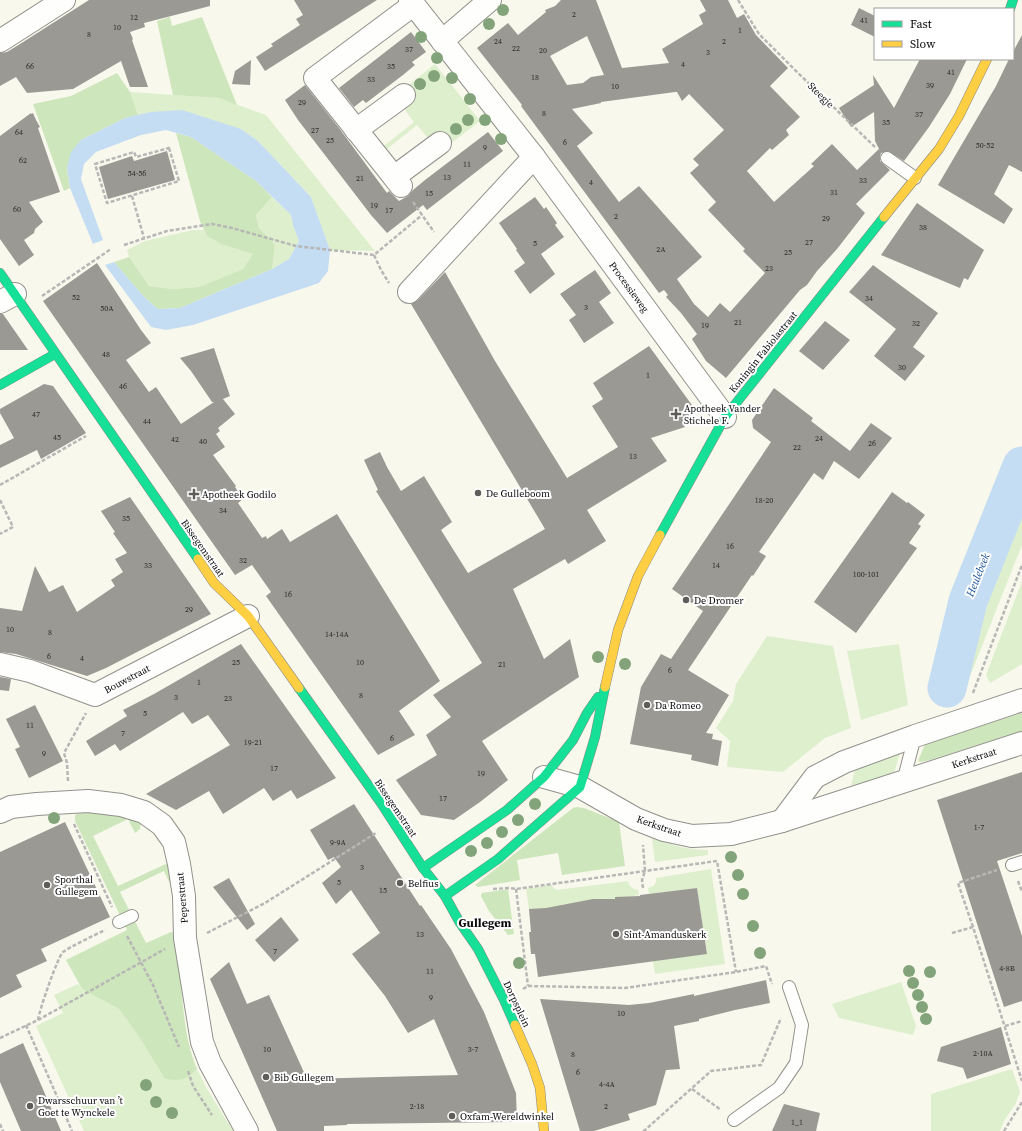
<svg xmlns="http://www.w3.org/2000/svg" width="1022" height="1131" viewBox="0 0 1022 1131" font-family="'Source Serif 4',serif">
  <rect width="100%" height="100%" fill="#f9f8ed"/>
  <g fill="#deefcd">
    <polygon points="435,64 480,121 445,148 434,134 428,138 417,125 387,149 396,160 393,164 374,134 384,146 414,122 405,110 411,104 407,100 415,93 409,85"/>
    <polygon points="130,92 219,98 266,115 375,251 330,250 311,197 258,141 241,129 150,112 138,115"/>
    <polygon points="272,197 291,215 293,225 299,241 289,259 272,269 275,245 259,228 256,215"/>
    <polygon points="193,230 204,230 207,236 221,244 254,254 243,269 199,287 172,289 149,286 129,257 127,250 145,241"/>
    <polygon points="1022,504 1022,545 963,694 955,693 956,681"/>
    <polygon points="1022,581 1022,664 990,683 986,675"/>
    <polygon points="767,636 833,646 851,728 825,738 783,772 727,767 730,741 716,728 733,701 736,684"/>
    <polygon points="899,644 908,705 861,720 847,651"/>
    <polygon points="900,753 894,773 851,786 855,769"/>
    <path d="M652 838C671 845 688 850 708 850V855L655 862Z"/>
    <path d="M711 869 725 964 655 974 653 961 707 953 697 888 649 894 648 888C653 887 657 884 656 878Z"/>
    <path d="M628 881C630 887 632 889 638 890L639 895 637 896V894L635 896 617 899V897H615V899L566 906 565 904H563V906L532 911 531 909H529L526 889 551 885 556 890Z"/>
    <polygon points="901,982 916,1026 913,1035 839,1018 832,1004"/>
    <polygon points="78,984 82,989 119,1009 138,1035 165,1079 190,1076 197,1069 207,1089 233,1131 84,1131 36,1026 63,1013 54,995"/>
    <polygon points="1012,1069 1020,1092 1015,1105 1005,1119 1000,1131 931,1131 931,1094"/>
  </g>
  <g fill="#cde6bb">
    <polygon points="170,17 172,26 202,17 237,105 219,98 173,95 157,21"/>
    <polygon points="117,73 130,92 138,115 125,118 81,140 67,168 70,188 64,191 33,104 71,96"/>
    <polygon points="176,133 191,137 256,181 272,197 256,215 259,228 275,245 272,269 180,308 158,309 145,298 114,262 129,257 149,286 172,289 199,287 243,269 253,254 221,244 207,236 200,221"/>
    <polygon points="1022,713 1022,731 930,760 921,762 918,761 925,744"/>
    <polygon points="577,807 584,808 619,822 625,866 562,875 558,853 517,860 520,880 478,887 475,885 573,808"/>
    <path d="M81 812H112L141 822 140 829 135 833 128 819 93 836 118 886 168 863 171 874V886L164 871 120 892 146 943 171 932 175 933C184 977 179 1027 197 1069 187 1080 180 1081 165 1079L138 1035 119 1009 82 989 66 960 127 930 75 821V815Z"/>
    <polygon points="508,889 514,934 508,935 489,911 481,896 482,893"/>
  </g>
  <polygon fill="#c4ddf3" points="182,110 241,129 258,141 311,197 330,250 328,271 319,283 193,325 166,330 151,327 105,265 114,262 145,298 158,309 180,308 272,269 289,259 299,241 293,225 291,215 256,181 191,137 166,130 141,135 96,152 84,164 81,179 103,240 93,244 70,188 67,168 71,152 81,140 125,118 150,112"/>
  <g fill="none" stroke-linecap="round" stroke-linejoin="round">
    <polyline stroke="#c4ddf3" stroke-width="39" points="947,688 968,601 1022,466"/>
  </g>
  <g fill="#9b9993" fill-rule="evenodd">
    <polygon points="89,0 210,0 210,6 144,23 145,27 130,32 133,39 132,40 148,87 130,87 121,61 73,89 27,93 16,77 0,86 0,53 7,52 20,44"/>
    <polygon points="294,0 377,0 265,71 256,57 273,46 271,44 300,25 296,19 303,15"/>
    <path d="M561 0H596L622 68 669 63 662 49 703 24 699 15 706 11 700 0H728L737 18 744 14 756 35 788 68 770 86 800 117 786 130 789 135 772 150 770 148 747 171 774 202 814 166 811 164 832 144 857 170 879 149 875 141 874 112 851 127 839 108 874 85 873 75 894 108 920 59H967L950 94 929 127 904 161 888 151 881 153 880 157V161L890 170 856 204 865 213 837 249 817 271 807 285 800 290 726 378 706 361 692 339 697 334 681 313 666 297 668 295 664 290 659 293 521 106 522 105 477 48 508 23 518 35 546 12 545 10 555 6ZM587 36 604 75 591 77 583 83 567 85 550 56ZM675 92H677L682 101 689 94 724 130 693 159 699 165 690 173 716 202 708 210 745 249 743 251 765 273 730 312 720 303 708 317 694 304 677 279 702 257 639 186 619 202 577 146 593 133 572 109 601 103V102Z"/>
    <polygon points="859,8 875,16 875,37 851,25"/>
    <polygon points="411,32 426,52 412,62 415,65 403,75 366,103 363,100 354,107 339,88"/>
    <polygon points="1022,35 1022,172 1009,165 994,194 1013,209 1004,224 938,185 996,86 1009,59 1013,59 1013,52"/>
    <polygon points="251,60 250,85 232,84 235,71"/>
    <polygon points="305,85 339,128 387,193 389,191 399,201 408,196 413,190 425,180 488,132 503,151 427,210 423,205 387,233 371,215 298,120 285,100"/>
    <polygon points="31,113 31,114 33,113 36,120 40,127 38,128 60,192 29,202 43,222 35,229 34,233 24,240 34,255 19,266 0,239 0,136"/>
    <polygon points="167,151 175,180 108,199 99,167 132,156 134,161"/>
    <polygon points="535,197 544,209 546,207 557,223 555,225 564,237 541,254 555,274 530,294 514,271 525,263 516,250 517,249 499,223"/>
    <polygon points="917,203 984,250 968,280 964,278 960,288 881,255"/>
    <polygon points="97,263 141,330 151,343 126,360 149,392 156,387 181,424 214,402 212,402 191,371 180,358 214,348 230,396 223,399 235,414 218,428 220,431 216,434 225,447 213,455 236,486 235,487 243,499 238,503 262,538 266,536 267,539 282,529 290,542 337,514 440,681 399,711 415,735 378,755 266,596 271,592 252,565 235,575 43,301"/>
    <polygon points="873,265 938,313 913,347 925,356 905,381 874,356 896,329 849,292"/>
    <polygon points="595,270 611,293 599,302 614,323 584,343 569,320 576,315 560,294"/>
    <polygon points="445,272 495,361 567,478 618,447 592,406 603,399 593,383 649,346 697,412 682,423 685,427 651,438 667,461 587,510 606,541 568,564 565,559 513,589 544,659 570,639 579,677 482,741 508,780 480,802 454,820 421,815 396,780 437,755 426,735 451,717 433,695 482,663 376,491 378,490 364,460 380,452 387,467 401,491 424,476 452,522 441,530 468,573 545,529 411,304 418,300"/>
    <polygon points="0,314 3,314 28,350 0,350"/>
    <polygon points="825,321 850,340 823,370 799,351"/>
    <polygon points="44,384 53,386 86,433 41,459 37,450 0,468 0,445 14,438 0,413 0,409"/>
    <polygon points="774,388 813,418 811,421 850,451 871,423 892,438 859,479 834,461 823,480 814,473 759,552 766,556 753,576 752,575 688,670 729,695 706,733 713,734 712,739 722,741 718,766 691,760 692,755 630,744 641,687 661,654 671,659 703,611 672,589 771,442 753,428 752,420"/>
    <polygon points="892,492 907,503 908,502 925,515 918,524 921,526 909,543 917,548 856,633 814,602"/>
    <polygon points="130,497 211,614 106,668 87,676 16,654 0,652 0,608 22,611 35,566 49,592 63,585 77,612 115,586 111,580 123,572 115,559 127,553 113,533 115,532 101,511"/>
    <polygon points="241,644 336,778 297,799 291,790 273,801 264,788 223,814 209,791 176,810 146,794 230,745 208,715 192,724 183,712 120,751 115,744 95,756 86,741 127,716 123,710 154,694"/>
    <polygon points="0,677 11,679 9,691 0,690"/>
    <polygon points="35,705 63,761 29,778 15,749 20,747 6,719"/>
    <polygon points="1022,772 1022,853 997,861 1022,936 1022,1001 1004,1007 937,800"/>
    <polygon points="354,804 420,906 421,905 451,949 484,1012 516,1093 517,1122 347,1124 347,1125 324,1126 324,1131 277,1131 210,979 229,962 247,1004 269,995 307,1079 458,1075 434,1019 408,1033 385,996 352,954 380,933 351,890 336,904 322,883 341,867 334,857 328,860 310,830"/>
    <polygon points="65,822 110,917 41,949 47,961 16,975 22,987 0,998 0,852"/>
    <polygon points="229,878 255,924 247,930 213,887"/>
    <polygon points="697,888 707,954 538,977 535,954 531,954 529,932 531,932 529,909 546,908 593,899 615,899 615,897 640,896 640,895"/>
    <polygon points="281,917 299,940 274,962 255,940"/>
    <polygon points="766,980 770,1003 735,1010 699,1019 699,1021 674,1026 680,1069 666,1070 656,1105 628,1114 630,1120 594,1131 580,1131 540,999 629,1005 649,1003 694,994 694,996"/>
    <polygon points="1001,1027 1011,1064 967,1079 963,1068 937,1061 941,1047"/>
    <polygon points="23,1043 61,1131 21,1131 0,1082 0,1054"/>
    <polygon points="784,1104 820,1113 816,1131 772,1131"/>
  </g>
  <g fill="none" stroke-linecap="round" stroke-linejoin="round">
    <g stroke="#92918c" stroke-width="14">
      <g id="lane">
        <polyline points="887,158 915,178"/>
        <polyline points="903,782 915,736"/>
        <polyline points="1012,865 1022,862"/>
        <polyline points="119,922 132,916"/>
        <polyline points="734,1120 779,1088 796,1063 802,1025 789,987"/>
      </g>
    </g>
    <g stroke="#92918c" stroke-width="24">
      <g id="street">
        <polyline points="410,0 534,157 725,417"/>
        <polyline points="0,41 64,0"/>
        <polyline points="442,41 490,0"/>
        <polyline points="356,130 404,95"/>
        <polyline points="394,177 315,78 413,5"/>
        <polyline points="401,186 394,177 440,143"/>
        <polyline points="409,292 534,157"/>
        <polyline points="0,302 15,294"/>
        <polyline points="0,664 30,671 95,695 248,616"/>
        <polyline points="544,777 580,787 636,819 664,830 692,836 731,834 782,821 1022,743"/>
        <polyline points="0,812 11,807 37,804 88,801 121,805 144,812 162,825 174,842 179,864 184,896 185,938 202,1042 210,1063 247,1131"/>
        <polyline points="782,821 815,777 844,762 915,736 1022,700"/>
      </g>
    </g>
    <g stroke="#888883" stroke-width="10">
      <g id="fast">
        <polyline points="1010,9 1013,0"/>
        <polyline points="0,273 198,559"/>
        <polyline points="0,385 55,354"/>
        <polyline points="660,535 725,417 884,217"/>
        <polyline points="299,688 381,803 423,868 445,896 460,923 478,949 504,1000 515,1025"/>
        <polyline points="423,868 507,810 544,777 573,740 587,713 598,697"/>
        <polyline points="445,896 498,859 580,787 595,737 605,687"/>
      </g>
    </g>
    <g stroke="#888883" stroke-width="10">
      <g id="slow">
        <polyline points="884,217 939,149 959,116 987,59"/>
        <polyline points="198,559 214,583 248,616 299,688"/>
        <polyline points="605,687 618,630 638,576 660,535"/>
        <polyline points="515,1025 532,1064 540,1088 544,1131"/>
      </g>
    </g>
    <g stroke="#b7b7b5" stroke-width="2.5" stroke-dasharray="4 2" stroke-linecap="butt">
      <polyline points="738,0 759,34 797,72 875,147"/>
      <polygon points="169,148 179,181 107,203 95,164 134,152 136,157"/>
      <polyline points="132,196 144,238"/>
      <polyline points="413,202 434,232"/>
      <polyline points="124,245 167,231 212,224 232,228 296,246 374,255 422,215"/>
      <polyline points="374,255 381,270 389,283"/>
      <polyline points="42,296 111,249"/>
      <polyline points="0,485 86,436"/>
      <polyline points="0,500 13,527 0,534"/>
      <polyline points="973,693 1022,565"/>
      <polyline points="68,781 67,763 64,753 86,713"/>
      <polyline points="74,824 112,907"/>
      <polyline points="1018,881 1022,892"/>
      <polyline points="643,888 642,880 645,871 643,845"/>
      <polyline points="493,889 509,888 516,889 717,861 736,972"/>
      <polyline points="516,889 528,986"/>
      <polyline points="973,927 958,883 997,870"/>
      <polyline points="207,933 265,903 376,833"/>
      <polyline points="952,933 973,927 1022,1081"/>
      <polyline points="127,936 153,985 179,1047"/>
      <polyline points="523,989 528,986 625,988 736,972 766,966 772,984"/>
      <path d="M38 1020C39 1011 58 956 63 952 73 945 93 936 105 930"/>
      <polyline points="26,1025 72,1131"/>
      <polyline points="1005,1026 1022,1021"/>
      <polyline points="0,1038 38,1020 165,949"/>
      <polyline points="188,1071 193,1086 212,1115"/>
      <polyline points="692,1089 721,1110"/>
      <polyline points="0,1124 3,1131"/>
      <polyline points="643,1131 645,1130 711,1071 761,1065 781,1018"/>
      <polyline points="1004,1131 1022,1102"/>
    </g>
    <use href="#lane" stroke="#fefefc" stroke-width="12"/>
    <use href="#street" stroke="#fefefc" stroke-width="22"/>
    <use href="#fast" stroke="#16e098" stroke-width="9"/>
    <use href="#slow" stroke="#ffcf43" stroke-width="9"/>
  </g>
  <g fill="#83a47a">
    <circle cx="503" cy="10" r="6"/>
    <circle cx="489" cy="24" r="6"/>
    <circle cx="421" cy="37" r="6"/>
    <circle cx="437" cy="58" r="6"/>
    <circle cx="434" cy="76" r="6"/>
    <circle cx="452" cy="78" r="6"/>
    <circle cx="420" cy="84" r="6"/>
    <circle cx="470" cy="99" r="6"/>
    <circle cx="468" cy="120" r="6"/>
    <circle cx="485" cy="120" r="6"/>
    <circle cx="456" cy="129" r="6"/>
    <circle cx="501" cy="139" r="6"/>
    <circle cx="598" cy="657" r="6"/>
    <circle cx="625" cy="664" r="6"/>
    <circle cx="535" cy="804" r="6"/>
    <circle cx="54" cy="818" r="6"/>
    <circle cx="518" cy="820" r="6"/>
    <circle cx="502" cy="832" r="6"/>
    <circle cx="487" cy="843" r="6"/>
    <circle cx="471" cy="851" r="6"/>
    <circle cx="731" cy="857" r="6"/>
    <circle cx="738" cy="875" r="6"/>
    <circle cx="743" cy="894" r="6"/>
    <circle cx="753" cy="926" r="6"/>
    <circle cx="760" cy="953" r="6"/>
    <circle cx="519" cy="963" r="6"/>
    <circle cx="909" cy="971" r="6"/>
    <circle cx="930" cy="972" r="6"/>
    <circle cx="913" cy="983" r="6"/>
    <circle cx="918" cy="995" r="6"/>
    <circle cx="922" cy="1007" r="6"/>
    <circle cx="926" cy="1019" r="6"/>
    <circle cx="146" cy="1085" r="6"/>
    <circle cx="156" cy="1102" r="6"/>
    <circle cx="172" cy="1113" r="6"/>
  </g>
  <g fill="#5e5d59" stroke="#fff" stroke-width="1.5">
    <path d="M674 408h4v4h4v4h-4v4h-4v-4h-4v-4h4z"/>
    <circle cx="478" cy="493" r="4"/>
    <path d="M192 488h4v4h4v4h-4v4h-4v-4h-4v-4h4z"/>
    <circle cx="686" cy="600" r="4"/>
    <circle cx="647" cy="705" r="4"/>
    <circle cx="400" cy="883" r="4"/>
    <circle cx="47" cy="885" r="4"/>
    <circle cx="616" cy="934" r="4"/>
    <circle cx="266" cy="1077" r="4"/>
    <circle cx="30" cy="1106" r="4"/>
    <circle cx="452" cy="1116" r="4"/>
  </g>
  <g text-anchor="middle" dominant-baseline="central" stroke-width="4" stroke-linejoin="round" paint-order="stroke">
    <g font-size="8" fill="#2e2e2c">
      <text x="574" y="14">2</text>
      <text x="134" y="17">12</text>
      <text x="864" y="20">41</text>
      <text x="117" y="27">10</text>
      <text x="740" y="30">1</text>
      <text x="89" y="34">8</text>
      <text x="498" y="41">24</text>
      <text x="724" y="41">2</text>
      <text x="516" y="48">22</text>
      <text x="409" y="49">37</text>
      <text x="543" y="50">20</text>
      <text x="708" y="52">3</text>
      <text x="683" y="64">4</text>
      <text x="30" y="66">66</text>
      <text x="391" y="66">35</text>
      <text x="951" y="72">41</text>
      <text x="535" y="77">18</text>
      <text x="371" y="79">33</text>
      <text x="930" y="85">39</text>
      <text x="615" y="86">10</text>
      <text x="302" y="102">29</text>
      <text x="544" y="113">8</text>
      <text x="919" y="114">37</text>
      <text x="886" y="122">35</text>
      <text x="315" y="130">27</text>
      <text x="19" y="132">64</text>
      <text x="330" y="140">25</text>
      <text x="565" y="142">6</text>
      <text x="985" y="145">50-52</text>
      <text x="485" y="147">9</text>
      <text x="23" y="160">62</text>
      <text x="467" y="164">11</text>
      <text x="137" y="173">54-56</text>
      <text x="447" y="177">13</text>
      <text x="360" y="178">21</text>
      <text x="863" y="180">33</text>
      <text x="591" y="182">4</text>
      <text x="834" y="192">31</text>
      <text x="429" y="193">15</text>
      <text x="374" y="205">19</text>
      <text x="17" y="209">60</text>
      <text x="389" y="210">17</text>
      <text x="616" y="216">2</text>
      <text x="826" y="218">29</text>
      <text x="923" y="227">38</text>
      <text x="809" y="242">27</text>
      <text x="535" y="243">5</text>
      <text x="661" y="249">2A</text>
      <text x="788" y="252">25</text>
      <text x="769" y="268">23</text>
      <text x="76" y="297">52</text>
      <text x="869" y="298">34</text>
      <text x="586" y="307">3</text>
      <text x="107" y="308">50A</text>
      <text x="738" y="322">21</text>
      <text x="916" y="323">32</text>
      <text x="705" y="325">19</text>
      <text x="106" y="354">48</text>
      <text x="902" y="367">30</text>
      <text x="648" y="375">1</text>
      <text x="123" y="386">46</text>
      <text x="36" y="414">47</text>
      <text x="147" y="421">44</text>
      <text x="57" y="437">45</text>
      <text x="819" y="438">24</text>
      <text x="175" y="439">42</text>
      <text x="203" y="441">40</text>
      <text x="872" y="443">26</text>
      <text x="797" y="447">22</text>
      <text x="633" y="456">13</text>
      <text x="764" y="500">18-20</text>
      <text x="223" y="510">34</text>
      <text x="126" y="518">35</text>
      <text x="730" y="546">16</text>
      <text x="243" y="560">32</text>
      <text x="148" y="565">33</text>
      <text x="716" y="565">14</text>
      <text x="866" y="574">100-101</text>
      <text x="288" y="594">16</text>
      <text x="189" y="609">29</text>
      <text x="10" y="629">10</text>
      <text x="50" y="632">8</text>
      <text x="337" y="634">14-14A</text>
      <text x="49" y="656">6</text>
      <text x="82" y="658">4</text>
      <text x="236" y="662">25</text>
      <text x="360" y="662">10</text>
      <text x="502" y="664">21</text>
      <text x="670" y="670">6</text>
      <text x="199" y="682">1</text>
      <text x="361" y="695">8</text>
      <text x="176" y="697">3</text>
      <text x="228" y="698">23</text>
      <text x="145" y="713">5</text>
      <text x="30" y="725">11</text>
      <text x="123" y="733">7</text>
      <text x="392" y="738">6</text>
      <text x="253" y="742">19-21</text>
      <text x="44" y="753">9</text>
      <text x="274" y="768">17</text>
      <text x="481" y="773">19</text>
      <text x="443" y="798">17</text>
      <text x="979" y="827">1-7</text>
      <text x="338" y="842">9-9A</text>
      <text x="362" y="867">3</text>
      <text x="339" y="882">5</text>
      <text x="383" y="890">15</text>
      <text x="420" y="934">13</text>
      <text x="275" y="951">7</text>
      <text x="1007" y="968">4-8B</text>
      <text x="430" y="971">11</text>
      <text x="431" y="997">9</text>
      <text x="621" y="1013">10</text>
      <text x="267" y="1049">10</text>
      <text x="473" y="1049">3-7</text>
      <text x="983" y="1053">2-10A</text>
      <text x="573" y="1054">8</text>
      <text x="578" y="1072">6</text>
      <text x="607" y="1084">4-4A</text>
      <text x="417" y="1106">2-18</text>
      <text x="606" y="1106">2</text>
      <text x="797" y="1122">1_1</text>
    </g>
    <g font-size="10" fill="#0a0a0a" stroke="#fff">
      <text transform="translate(821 95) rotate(44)">Steegje</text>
      <text transform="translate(629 287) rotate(54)">Processieweg</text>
      <text transform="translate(763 352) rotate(-51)">Koningin Fabiolastraat</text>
      <text transform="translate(203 548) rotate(55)">Bissegemstraat</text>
      <text transform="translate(127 679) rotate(-28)">Bouwstraat</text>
      <text transform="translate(974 758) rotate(-18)">Kerkstraat</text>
      <text transform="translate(396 808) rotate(56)">Bissegemstraat</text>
      <text transform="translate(659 826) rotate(19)">Kerkstraat</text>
      <text transform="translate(182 898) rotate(-95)">Peperstraat</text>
      <text transform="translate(517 1004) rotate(65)">Dorpsplein</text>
    </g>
    <g font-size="10" fill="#0a0a0a" stroke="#fff" text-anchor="start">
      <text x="684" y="408">Apotheek Vander<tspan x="684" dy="12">Stichele F.</tspan></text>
      <text x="486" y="493">De Gulleboom</text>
      <text x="202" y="494">Apotheek Godilo</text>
      <text x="694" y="600">De Dromer</text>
      <text x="655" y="705">Da Romeo</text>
      <text x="55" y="879">Sporthal<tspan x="55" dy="12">Gullegem</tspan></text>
      <text x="408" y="883">Belfius</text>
      <text x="624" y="934">Sint-Amanduskerk</text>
      <text x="274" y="1077">Bib Gullegem</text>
      <text x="38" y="1100">Dwarsschuur van ’t<tspan x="38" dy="12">Goet te Wynckele</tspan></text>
      <text x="460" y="1116">Oxfam-Wereldwinkel</text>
    </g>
    <g font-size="11" font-style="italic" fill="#165098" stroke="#fff">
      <text transform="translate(978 575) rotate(-68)">Heulebeek</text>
    </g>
    <g font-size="12" font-weight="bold" fill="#0a0a0a" stroke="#fff">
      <text x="485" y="923">Gullegem</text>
    </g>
  </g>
  <rect x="874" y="8" width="140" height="52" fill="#ffffff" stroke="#9d9d9d"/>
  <rect x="882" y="21" width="20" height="6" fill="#16e098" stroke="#9d9d9d"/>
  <text x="910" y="28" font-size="12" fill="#0a0a0a">Fast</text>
  <rect x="882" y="41" width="20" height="6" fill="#ffcf43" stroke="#9d9d9d"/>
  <text x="910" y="48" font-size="12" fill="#0a0a0a">Slow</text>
</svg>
